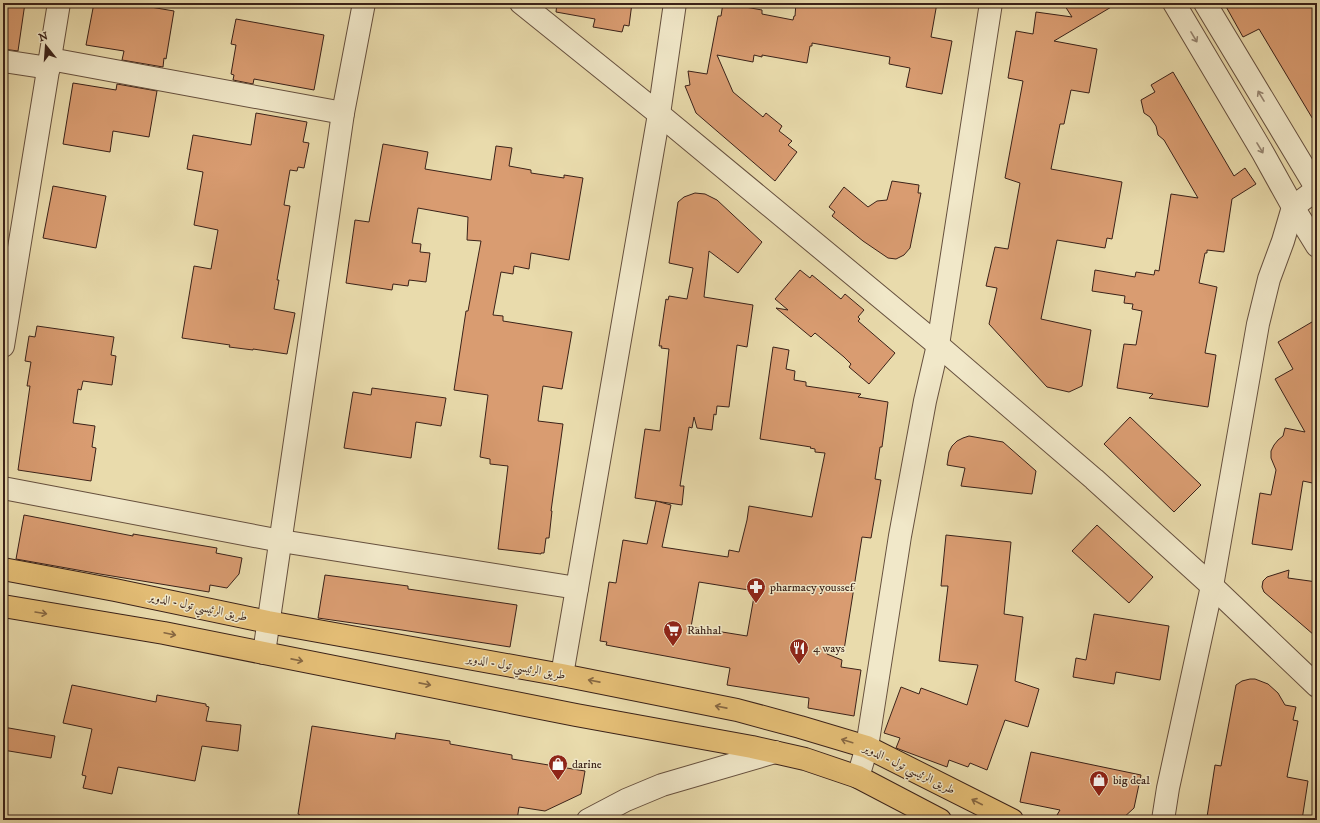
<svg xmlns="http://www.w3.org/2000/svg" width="1320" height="823" viewBox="0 0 1320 823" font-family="'IM FELL DW Pica',Amiri,serif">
  <rect width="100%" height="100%" fill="#e9dbac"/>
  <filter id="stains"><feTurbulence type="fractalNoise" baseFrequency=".005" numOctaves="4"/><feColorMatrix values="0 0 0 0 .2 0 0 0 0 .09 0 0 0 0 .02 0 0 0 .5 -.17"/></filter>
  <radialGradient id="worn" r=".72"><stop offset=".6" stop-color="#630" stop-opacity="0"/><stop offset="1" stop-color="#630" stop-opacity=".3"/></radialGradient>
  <g fill="#d99c71" stroke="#3b2219" fill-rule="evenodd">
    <polygon points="3,3 25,3 18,51 3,49"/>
    <polygon points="94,3 127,3 174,11 166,59 164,58 163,67 122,60 124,51 86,45"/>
    <polygon points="557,3 632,3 629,26 624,25 622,32 593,27 595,19 556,12"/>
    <polygon points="723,3 762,10 762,14 793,20 794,16 795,16 796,3 937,3 931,37 952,41 942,94 906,87 910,68 889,64 890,57 812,43 812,46 810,46 807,63 762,55 762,57 754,55 753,62 717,55 733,92 763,117 766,113 782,126 779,131 792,141 788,145 797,152 775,181 696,113 685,86 690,85 688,71 707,74 718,16 721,16"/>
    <polygon points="1063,3 1118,3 1054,41 1097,49 1089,93 1071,90 1064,124 1060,124 1051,169 1122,182 1112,239 1107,238 1105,248 1057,240 1041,319 1091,330 1082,386 1069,392 1047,387 989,324 997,288 986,286 995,247 1008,249 1020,183 1005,178 1023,81 1008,78 1016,31 1033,34 1036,12 1072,17"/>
    <polygon points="1224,3 1317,3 1317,126 1259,29 1243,37"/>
    <polygon points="236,19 324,35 314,90 254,79 253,84 233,80 234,75 231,74 236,45 231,44"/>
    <polygon points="1173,72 1234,176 1245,168 1256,184 1232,199 1224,252 1207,250 1207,253 1205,253 1199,283 1217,287 1205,353 1216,355 1208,407 1149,398 1153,394 1117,388 1124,344 1136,345 1142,311 1132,309 1133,304 1124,303 1125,296 1092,291 1095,270 1135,277 1136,272 1154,275 1155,270 1159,271 1171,194 1198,198 1164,140 1158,135 1156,126 1150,117 1144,113 1141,100 1155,92 1151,85"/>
    <polygon points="73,83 116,90 117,84 157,91 149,137 113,131 110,152 63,144"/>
    <polygon points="256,113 307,122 303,142 309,143 304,168 298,167 297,171 290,170 284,205 290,206 277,280 279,280 274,309 295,313 287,354 253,349 253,350 229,347 230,345 182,338 194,266 211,269 218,230 194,225 203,172 187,169 193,135 251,145"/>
    <polygon points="383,144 428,152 425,169 491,180 496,146 512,148 509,166 531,170 531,173 564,178 564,175 583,178 569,260 531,253 529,269 514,266 513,274 501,272 493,315 503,316 503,321 572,332 562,389 543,386 538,421 563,424 551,511 552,511 549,538 546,538 544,553 541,553 541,554 498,549 508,466 490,464 490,459 480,457 488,395 454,390 466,311 468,311 481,241 467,240 468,217 418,208 412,243 421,244 420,252 430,253 426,282 409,280 408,286 393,284 392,290 346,283 355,220 369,222"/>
    <polygon points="892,181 919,185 918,193 921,193 910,248 904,255 896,259 888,258 863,241 832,216 835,212 829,207 844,187 868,207 877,201 887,200"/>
    <polygon points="53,186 106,196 96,248 43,238"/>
    <polygon points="695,193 705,194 717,200 762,242 738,273 709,251 704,297 753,305 747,347 737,345 729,407 717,406 716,415 714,414 712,430 697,428 694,417 692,428 689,427 680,486 684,486 682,505 635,498 645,429 660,431 669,349 661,348 662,346 659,346 666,299 668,300 669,296 687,299 693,268 669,263 678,202 684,197"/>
    <polygon points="800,270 810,278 812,275 841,299 845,294 864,310 858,317 860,319 858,321 895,353 869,384 849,367 851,364 844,357 815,333 811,337 776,308 788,310 775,299"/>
    <polygon points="1317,319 1317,484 1303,481 1292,550 1252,544 1260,493 1271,495 1276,470 1271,458 1271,451 1274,445 1278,440 1283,436 1285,428 1305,432 1275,379 1293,369 1278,342"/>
    <polygon points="37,326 114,337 111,355 116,356 112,385 83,381 81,390 78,389 73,423 95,426 92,447 96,448 91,481 18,470 30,386 27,386 31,362 25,361 29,336 35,337"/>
    <path d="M773 347 789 350 786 369 795 371 794 380 806 382V386L861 394 858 397 888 402 882 447H880L875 479 881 480 871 538 862 537 844 650 828 648 827 654 842 660 841 667 861 670 854 716 808 708 809 698 727 685 730 668 606 645 607 642 600 641 609 582 616 583 623 540 647 544 656 501 671 505 662 547 728 557 729 550 739 552 747 520 749 506 812 517 825 453 815 452V449L810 448 811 447 760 439ZM699 582 755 591 747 636 691 627Z"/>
    <polygon points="372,388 446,398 441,426 416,422 411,458 344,448 353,392 371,395"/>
    <polygon points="1130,417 1201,485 1174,512 1104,444"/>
    <polygon points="969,436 1003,442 1036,471 1032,494 961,486 965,468 947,465 949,452 952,446 957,441 963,438"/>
    <polygon points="24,515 133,536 133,534 217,548 216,553 242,558 239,574 227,588 210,585 209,592 100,574 16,559"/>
    <polygon points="1097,525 1153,577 1129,603 1072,551"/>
    <polygon points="946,535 1011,542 1004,614 1023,617 1015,681 1039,689 1028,727 1005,720 987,770 970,763 968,767 949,760 947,767 896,748 900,738 884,733 901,687 919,694 921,688 967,705 978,665 939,661 948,586 941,586"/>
    <polygon points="1289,570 1288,578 1317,582 1317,617 1314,635 1264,592 1262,587 1263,581 1267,577"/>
    <polygon points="325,575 408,586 408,589 517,605 510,647 402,630 318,618"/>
    <polygon points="1094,614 1169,626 1160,680 1116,672 1114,684 1073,677 1076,658 1086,660"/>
    <polygon points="1250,679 1255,679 1268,684 1278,693 1285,705 1296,707 1293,720 1298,721 1287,777 1308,781 1302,820 1228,820 1207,817 1215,765 1221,766 1236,685 1242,681"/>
    <polygon points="72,685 156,702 157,695 206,704 206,706 209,707 206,721 241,725 238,751 202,746 195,781 118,767 112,794 83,788 86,776 82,775 92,729 63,723"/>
    <polygon points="312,726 395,739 396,733 450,741 450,744 512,755 512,759 585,771 581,794 545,811 519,807 517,820 455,820 439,817 439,820 300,820 300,815 298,814"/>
    <polygon points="3,727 55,736 51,758 3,750"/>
    <polygon points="1031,752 1141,775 1134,808 1121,820 1070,820 1057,815 1060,810 1020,802"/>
  </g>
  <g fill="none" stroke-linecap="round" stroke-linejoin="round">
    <g stroke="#66503e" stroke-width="24">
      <g id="minor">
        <polyline points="521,3 659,114 938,345 1094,479 1212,586 1317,686"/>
        <polyline points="1174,3 1263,153 1293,207 1317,246"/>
        <polyline points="1205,3 1317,189"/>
        <polyline points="50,59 343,113"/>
        <polyline points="3,61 49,68"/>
        <polyline points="3,346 59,3"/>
        <polyline points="3,488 281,541 577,588"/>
        <polyline points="264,653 343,113 364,3"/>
        <polyline points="562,675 659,114 675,3"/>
        <polyline points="858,777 867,747 900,536 925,401 938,345 991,3"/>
        <polyline points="588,820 626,800 662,785 775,752"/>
        <polyline points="1163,820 1168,788 1212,586 1258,324 1269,279 1283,241 1293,207 1317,189"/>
      </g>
    </g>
    <g stroke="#3b2219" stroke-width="24">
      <g id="major">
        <polyline points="3,569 115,590 268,622 562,675 737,710 800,727 867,747 1012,820"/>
        <polyline points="3,606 164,633 264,653 576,715 752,747 805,759 858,777 940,820"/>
      </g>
    </g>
    <use href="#minor" stroke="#f1e8c9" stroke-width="22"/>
    <use href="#major" stroke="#e4be76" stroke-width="22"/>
  </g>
  <defs><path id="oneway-shaft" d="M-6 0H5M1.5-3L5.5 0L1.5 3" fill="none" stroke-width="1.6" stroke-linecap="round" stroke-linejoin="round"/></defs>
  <g stroke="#968571">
    <use href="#oneway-shaft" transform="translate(1194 37) rotate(59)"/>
    <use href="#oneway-shaft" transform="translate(1261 96) rotate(-121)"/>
    <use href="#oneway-shaft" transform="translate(1260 148) rotate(59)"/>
  </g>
  <g stroke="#876843">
    <use href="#oneway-shaft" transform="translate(41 613) rotate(9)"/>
    <use href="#oneway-shaft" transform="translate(170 634) rotate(12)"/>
    <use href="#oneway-shaft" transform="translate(297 660) rotate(11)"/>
    <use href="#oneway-shaft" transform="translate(594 681) rotate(-169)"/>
    <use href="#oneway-shaft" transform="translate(425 684) rotate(11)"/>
    <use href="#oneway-shaft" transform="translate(721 707) rotate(-169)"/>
    <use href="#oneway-shaft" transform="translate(847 741) rotate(-163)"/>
    <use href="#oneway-shaft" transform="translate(977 802) rotate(-153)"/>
  </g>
  <defs>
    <g id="pharmacy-pin" transform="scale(1)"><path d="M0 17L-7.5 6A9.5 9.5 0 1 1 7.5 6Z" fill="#8f2418" stroke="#f1e8c9"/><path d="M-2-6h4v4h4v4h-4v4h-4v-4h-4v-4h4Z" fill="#fff"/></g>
    <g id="supermarket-pin" transform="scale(1)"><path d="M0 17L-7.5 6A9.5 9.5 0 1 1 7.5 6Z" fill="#8f2418" stroke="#f1e8c9"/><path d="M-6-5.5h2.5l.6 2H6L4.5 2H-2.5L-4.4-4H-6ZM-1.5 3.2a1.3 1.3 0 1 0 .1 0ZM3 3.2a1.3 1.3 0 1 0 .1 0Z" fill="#fff"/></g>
    <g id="restaurant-pin" transform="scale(1)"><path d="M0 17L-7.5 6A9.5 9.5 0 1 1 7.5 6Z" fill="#8f2418" stroke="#f1e8c9"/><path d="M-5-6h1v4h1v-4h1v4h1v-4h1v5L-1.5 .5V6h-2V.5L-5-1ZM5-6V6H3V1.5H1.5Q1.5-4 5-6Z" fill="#fff"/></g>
    <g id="shop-pin" transform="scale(1)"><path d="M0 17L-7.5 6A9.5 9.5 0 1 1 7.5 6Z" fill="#8f2418" stroke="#f1e8c9"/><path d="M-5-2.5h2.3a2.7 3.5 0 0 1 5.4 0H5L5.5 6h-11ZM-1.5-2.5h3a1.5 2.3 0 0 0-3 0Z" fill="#fff"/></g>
  </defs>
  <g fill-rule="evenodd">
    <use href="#pharmacy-pin" x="756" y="587"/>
    <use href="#supermarket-pin" x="673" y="630"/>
    <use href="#restaurant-pin" x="799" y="648"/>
    <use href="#shop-pin" x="558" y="764"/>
    <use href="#shop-pin" x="1099" y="780"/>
  </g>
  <g text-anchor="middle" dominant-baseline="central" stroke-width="3" stroke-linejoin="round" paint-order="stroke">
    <g font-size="12" fill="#3b2219" stroke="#f1e8c9" text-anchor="start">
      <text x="770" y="587">pharmacy youssef</text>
      <text x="687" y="630">Rahhal</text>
      <text x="813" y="648">4 ways</text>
      <text x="572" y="764">darine</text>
      <text x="1113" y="780">big deal</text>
    </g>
    <g font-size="12" fill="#3b2219" stroke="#f1e8c9">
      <text transform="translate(198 607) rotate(12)">طريق الرئيسي تول - الدوير</text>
      <text transform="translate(516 667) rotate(10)">طريق الرئيسي تول - الدوير</text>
      <text transform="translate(909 769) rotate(26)">طريق الرئيسي تول - الدوير</text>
    </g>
  </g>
  <rect width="1320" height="823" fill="none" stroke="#e9dbac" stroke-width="16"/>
  <rect x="4" y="4" width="1312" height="815" fill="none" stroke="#3b2219" stroke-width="2"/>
  <rect x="8" y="8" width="1304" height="807" fill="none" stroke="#3b2219"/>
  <g transform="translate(46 46) rotate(343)" stroke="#f1e8c9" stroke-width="3" paint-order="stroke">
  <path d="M0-3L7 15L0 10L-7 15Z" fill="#3b2219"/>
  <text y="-6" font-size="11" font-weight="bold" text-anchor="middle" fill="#3b2219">N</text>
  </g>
  <rect width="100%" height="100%" filter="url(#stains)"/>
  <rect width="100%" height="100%" fill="url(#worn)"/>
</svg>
